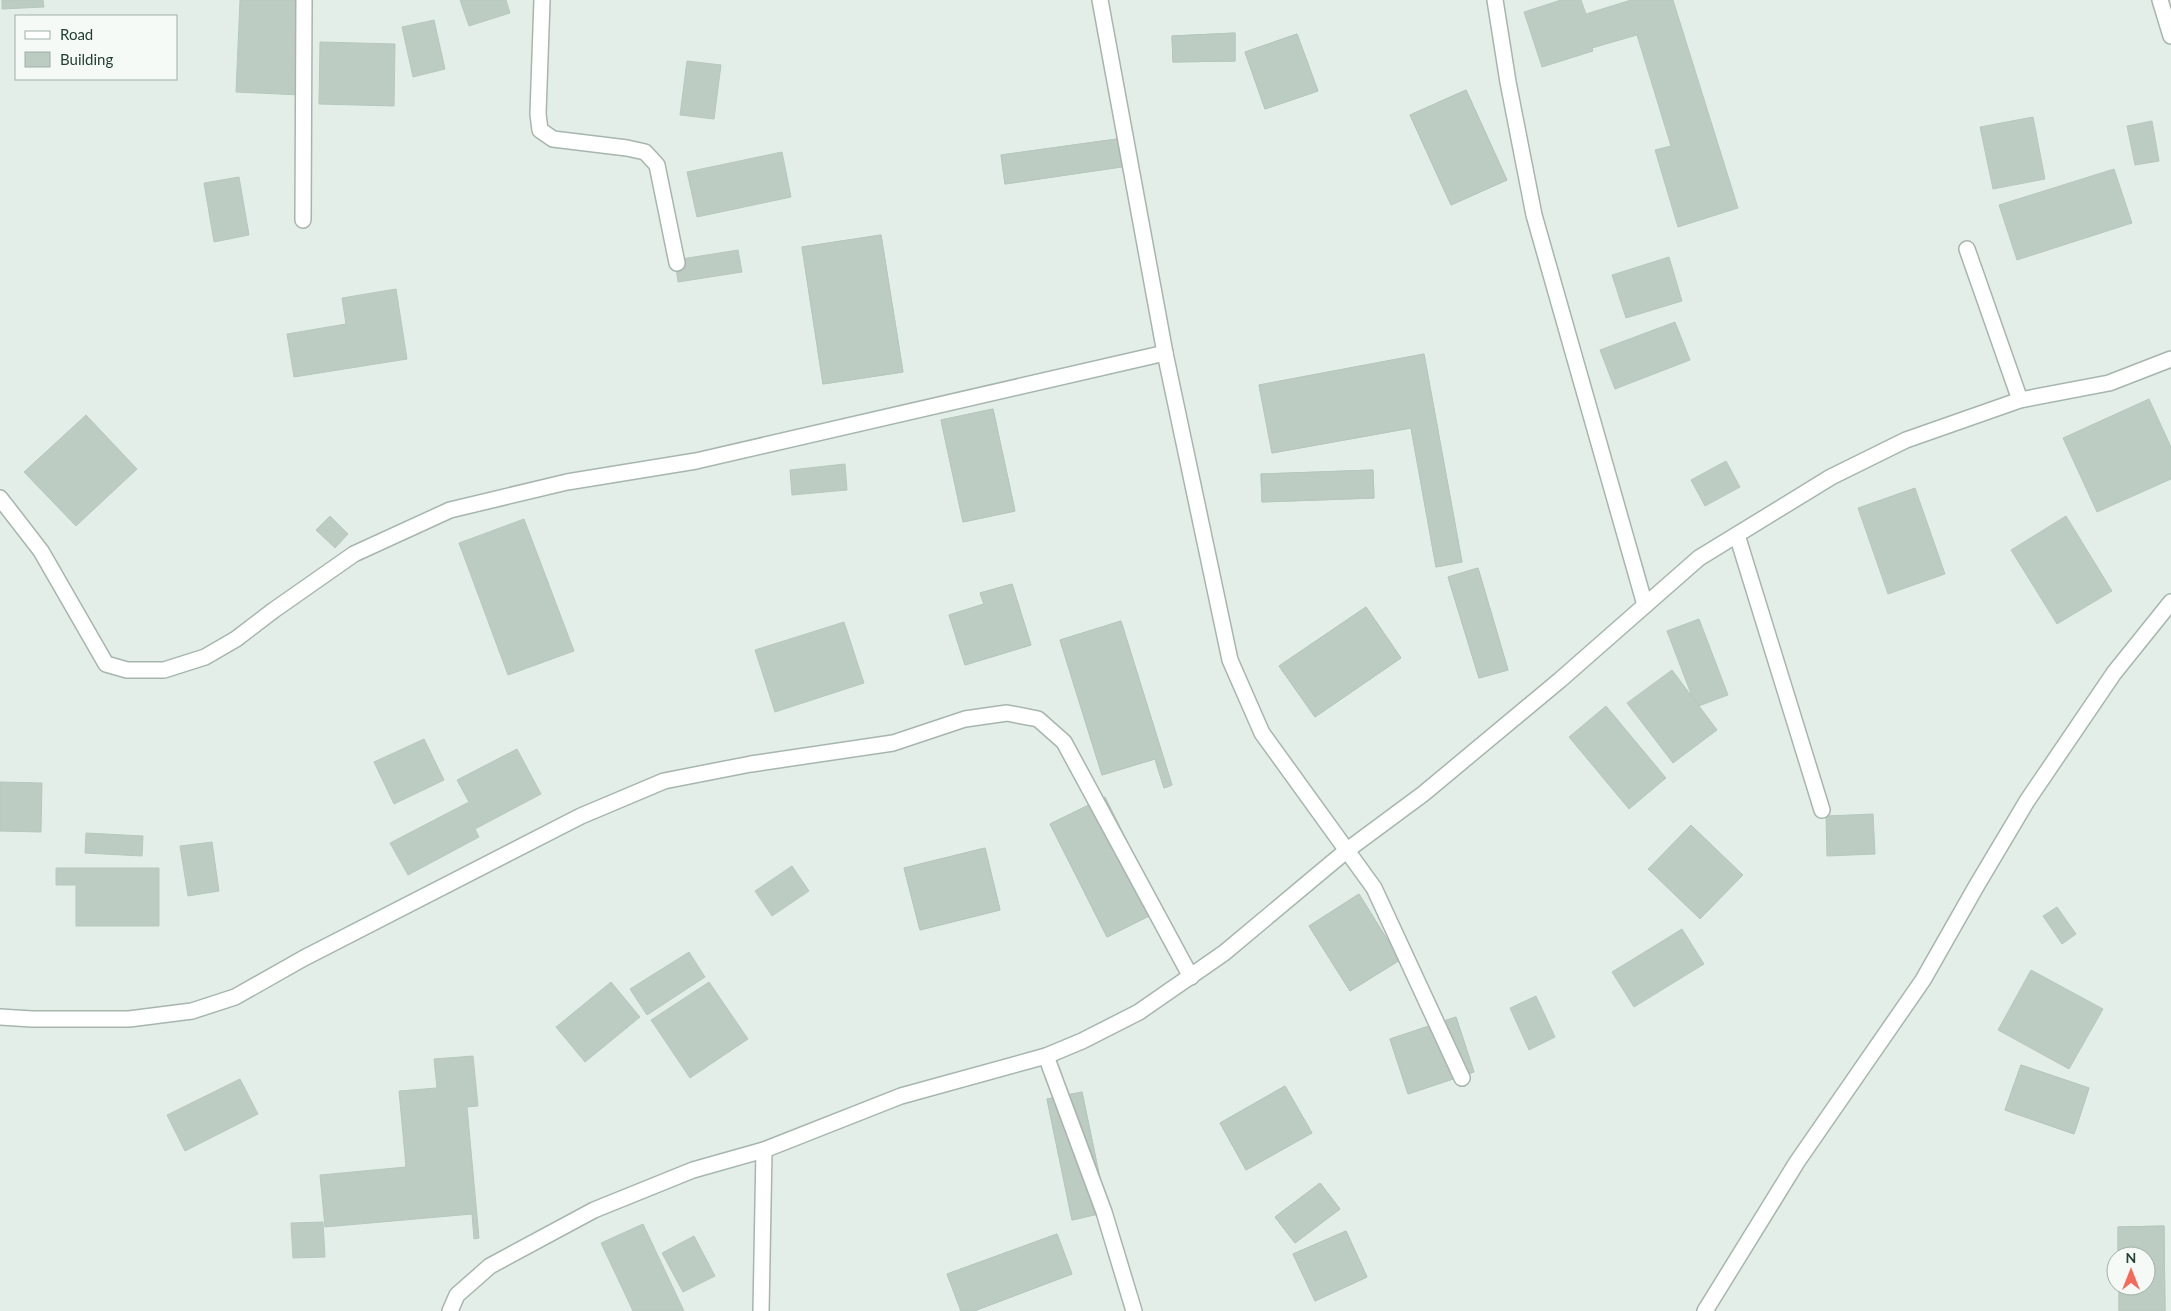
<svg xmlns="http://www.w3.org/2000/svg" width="2171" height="1311" font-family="Lato,sans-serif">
<rect width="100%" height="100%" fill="#e4eee8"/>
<!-- building -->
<g fill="#bcccc3" stroke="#b6c8be">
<path d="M2,0H43L44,7L2,9Z"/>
<path d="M240,0H305L300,95L236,92Z"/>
<path d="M460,0H506L510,13L469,26Z"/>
<path d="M1561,0H1581L1586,14L1631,0H1673L1738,208L1678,227L1655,150L1671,146L1637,35L1592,48L1593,51L1542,67L1524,12Z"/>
<path d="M434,20L445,69L413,77L402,27Z"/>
<path d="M1235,33V61L1173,62L1172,36Z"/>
<path d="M1235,33V61L1173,62L1172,36Z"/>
<path d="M1297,34L1318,91L1265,109L1245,52Z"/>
<path d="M1297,34L1318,91L1265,109L1245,52Z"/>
<path d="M320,42L395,44L394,106L319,104Z"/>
<path d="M687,61L721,65L714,119L680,115Z"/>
<path d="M1466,90L1507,180L1451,205L1410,115Z"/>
<path d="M1466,90L1507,180L1451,205L1410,115Z"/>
<path d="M2033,117L2045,179L1993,189L1980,127Z"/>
<path d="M2152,121L2159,161L2135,165L2127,126Z"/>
<path d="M1124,138L1128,166L1005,184L1001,155Z"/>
<path d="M1124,138L1128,166L1005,184L1001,155Z"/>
<path d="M782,152L791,197L697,217L687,172Z"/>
<path d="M2114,169L2132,223L2017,260L1999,205Z"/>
<path d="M239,177L249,235L214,242L204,183Z"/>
<path d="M881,235L903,372L823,384L802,247Z"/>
<path d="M881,235L903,372L823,384L802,247Z"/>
<path d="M738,250L742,272L678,282L675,260Z"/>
<path d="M1669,257L1682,301L1626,318L1612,275Z"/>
<path d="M396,289L407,359L294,377L287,334L346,324L342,298Z"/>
<path d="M1675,322L1690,360L1615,389L1600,350Z"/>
<path d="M1424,354L1462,562L1436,567L1411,428L1272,453L1259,385Z"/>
<path d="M1424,354L1462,562L1436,567L1411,428L1272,453L1259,385Z"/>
<path d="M2149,399L2171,447V479L2097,512L2063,438Z"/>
<path d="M993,409L1015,511L963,522L941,420Z"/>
<path d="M993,409L1015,511L963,522L941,420Z"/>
<path d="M86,415L137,469L76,526L24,472Z"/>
<path d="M1726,461L1740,487L1705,506L1691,480Z"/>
<path d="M845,464L847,490L792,495L790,470Z"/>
<path d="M1373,470L1374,498L1262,502L1261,474Z"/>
<path d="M1373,470L1374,498L1262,502L1261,474Z"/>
<path d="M1915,488L1945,574L1888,594L1858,508Z"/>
<path d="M330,516L348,534L335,548L316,530Z"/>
<path d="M2066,516L2112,591L2057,624L2011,550Z"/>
<path d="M524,519L574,651L508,675L459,543Z"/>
<path d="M1478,568L1508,670L1479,678L1448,577Z"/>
<path d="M1478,568L1508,670L1479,678L1448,577Z"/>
<path d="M1012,584L1031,645L965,665L949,615L984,604L980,593Z"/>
<path d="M1012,584L1031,645L965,665L949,615L984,604L980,593Z"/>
<path d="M1366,607L1401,658L1315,717L1279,666Z"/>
<path d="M1366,607L1401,658L1315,717L1279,666Z"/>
<path d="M1699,619L1728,695L1696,707L1667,631Z"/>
<path d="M1121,621L1172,785L1164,788L1155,759L1102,775L1060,640Z"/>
<path d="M1121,621L1172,785L1164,788L1155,759L1102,775L1060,640Z"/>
<path d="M844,622L864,683L775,712L755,650Z"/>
<path d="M1672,670L1717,730L1673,763L1627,703Z"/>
<path d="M1606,706L1666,778L1629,809L1569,737Z"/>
<path d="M424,739L444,780L394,804L374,762Z"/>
<path d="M517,749L541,794L475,829L479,837L408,875L390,843L469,802L457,780Z"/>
<path d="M0,782L42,783L41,832L0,831Z"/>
<path d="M1105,797L1161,910L1107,937L1050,824Z"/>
<path d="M1105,797L1161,910L1107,937L1050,824Z"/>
<path d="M1873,814L1875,854L1827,856L1826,816Z"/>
<path d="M1691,825L1743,875L1700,919L1648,869Z"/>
<path d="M86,833L143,836L142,856L85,853Z"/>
<path d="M212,842L219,891L188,896L180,846Z"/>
<path d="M985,848L1000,910L920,930L904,868Z"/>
<path d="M985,848L1000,910L920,930L904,868Z"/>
<path d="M792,866L809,891L772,916L755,891Z"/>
<path d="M56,868H159V926H76V885H56Z"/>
<path d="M1359,894L1400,960L1350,991L1309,926Z"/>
<path d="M1359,894L1400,960L1350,991L1309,926Z"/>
<path d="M2057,907L2076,934L2062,944L2043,916Z"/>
<path d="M1682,929L1704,964L1634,1007L1612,972Z"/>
<path d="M689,952L705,977L647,1015L630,989Z"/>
<path d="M2031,970L2103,1009L2069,1069L1998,1030Z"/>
<path d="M611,982L640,1017L585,1062L556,1027Z"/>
<path d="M709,982L748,1039L690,1078L651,1020Z"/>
<path d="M1536,996L1555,1037L1529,1050L1510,1008Z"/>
<path d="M1456,1017L1474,1072L1408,1094L1390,1039Z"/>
<path d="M1456,1017L1474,1072L1408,1094L1390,1039Z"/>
<path d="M473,1056L478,1106L467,1107L479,1238L474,1239L472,1214L325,1227L320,1175L406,1167L399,1091L437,1088L434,1059Z"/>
<path d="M2021,1065L2089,1088L2074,1134L2005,1110Z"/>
<path d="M2021,1065L2089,1088L2074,1134L2005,1110Z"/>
<path d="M240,1079L258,1114L185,1151L167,1115Z"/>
<path d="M1285,1086L1312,1133L1246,1170L1220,1123Z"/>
<path d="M1285,1086L1312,1133L1246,1170L1220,1123Z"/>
<path d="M1082,1092L1107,1212L1072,1220L1047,1099Z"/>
<path d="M1082,1092L1107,1212L1072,1220L1047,1099Z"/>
<path d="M1320,1183L1340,1209L1295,1243L1275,1217Z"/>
<path d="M1320,1183L1340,1209L1295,1243L1275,1217Z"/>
<path d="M323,1222L325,1257L293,1258L291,1223Z"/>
<path d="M643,1224L684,1311H633L601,1243Z"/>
<path d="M2164,1226L2165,1311H2119V1286H2146V1256H2118V1227Z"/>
<path d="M2164,1226L2165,1311H2119V1286H2146V1256H2118V1227Z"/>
<path d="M1346,1231L1367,1277L1315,1301L1293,1254Z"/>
<path d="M1346,1231L1367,1277L1315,1301L1293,1254Z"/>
<path d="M1057,1234L1072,1274L974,1311H961L947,1274Z"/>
<path d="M1057,1234L1072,1274L974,1311H961L947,1274Z"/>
<path d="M694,1236L715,1276L683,1292L662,1253Z"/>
</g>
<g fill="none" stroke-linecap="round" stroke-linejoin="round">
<!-- minor casing -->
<g stroke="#a6b6ae" stroke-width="18">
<g id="minor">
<path d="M542,0L538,114L540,130L553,139L627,148L645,152L657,165L677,263"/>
<path d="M1100,0L1165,353L1230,660L1262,733L1374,888L1462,1078"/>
<path d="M1495,0L1508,82L1534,215L1645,605"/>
<path d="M2160,0L2171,36"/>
<path d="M303,220L304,0"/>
<path d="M1967,249L2020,400"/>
<path d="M0,498L41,551L106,664L127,670H164L205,657L236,639L274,610L354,554L450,510L567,482L696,461L1165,353"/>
<path d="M1737,535L1822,810"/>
<path d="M0,1017L32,1019H129L192,1011L235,997L304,958L581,816L664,781L751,764L893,743L965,719L1007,713L1038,719L1064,742L1191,977"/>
<path d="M1046,1056L1104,1212L1134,1311"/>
<path d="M450,1311L457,1295L490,1266L594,1210L693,1170L764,1150L901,1096L1046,1056L1082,1041L1139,1012L1224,953L1346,851L1423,794L1560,680L1699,558L1831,477L1906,440L2020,400L2109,383L2171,359"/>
<path d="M761,1311L764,1150"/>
<path d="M1705,1311L1797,1162L1923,980L1977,885L2027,801L2114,673L2171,602"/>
</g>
</g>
<!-- minor -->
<use href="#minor" stroke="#fff" stroke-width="15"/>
</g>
<!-- legend -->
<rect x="15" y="15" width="162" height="65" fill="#f5faf6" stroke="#a1b0a8"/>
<rect x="25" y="31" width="25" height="8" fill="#ffffff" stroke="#a1b0a8"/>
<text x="60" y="40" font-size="15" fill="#234034">Road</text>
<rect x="25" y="52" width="25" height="15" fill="#bcccc3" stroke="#a1b0a8"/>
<text x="60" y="65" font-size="15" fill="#234034">Building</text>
<!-- north arrow -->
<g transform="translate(2131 1271)"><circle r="24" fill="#f5faf6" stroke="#a1b0a8"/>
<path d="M0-4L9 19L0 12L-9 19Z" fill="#f46b5b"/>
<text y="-8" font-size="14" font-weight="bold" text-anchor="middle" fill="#234034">N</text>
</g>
</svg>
